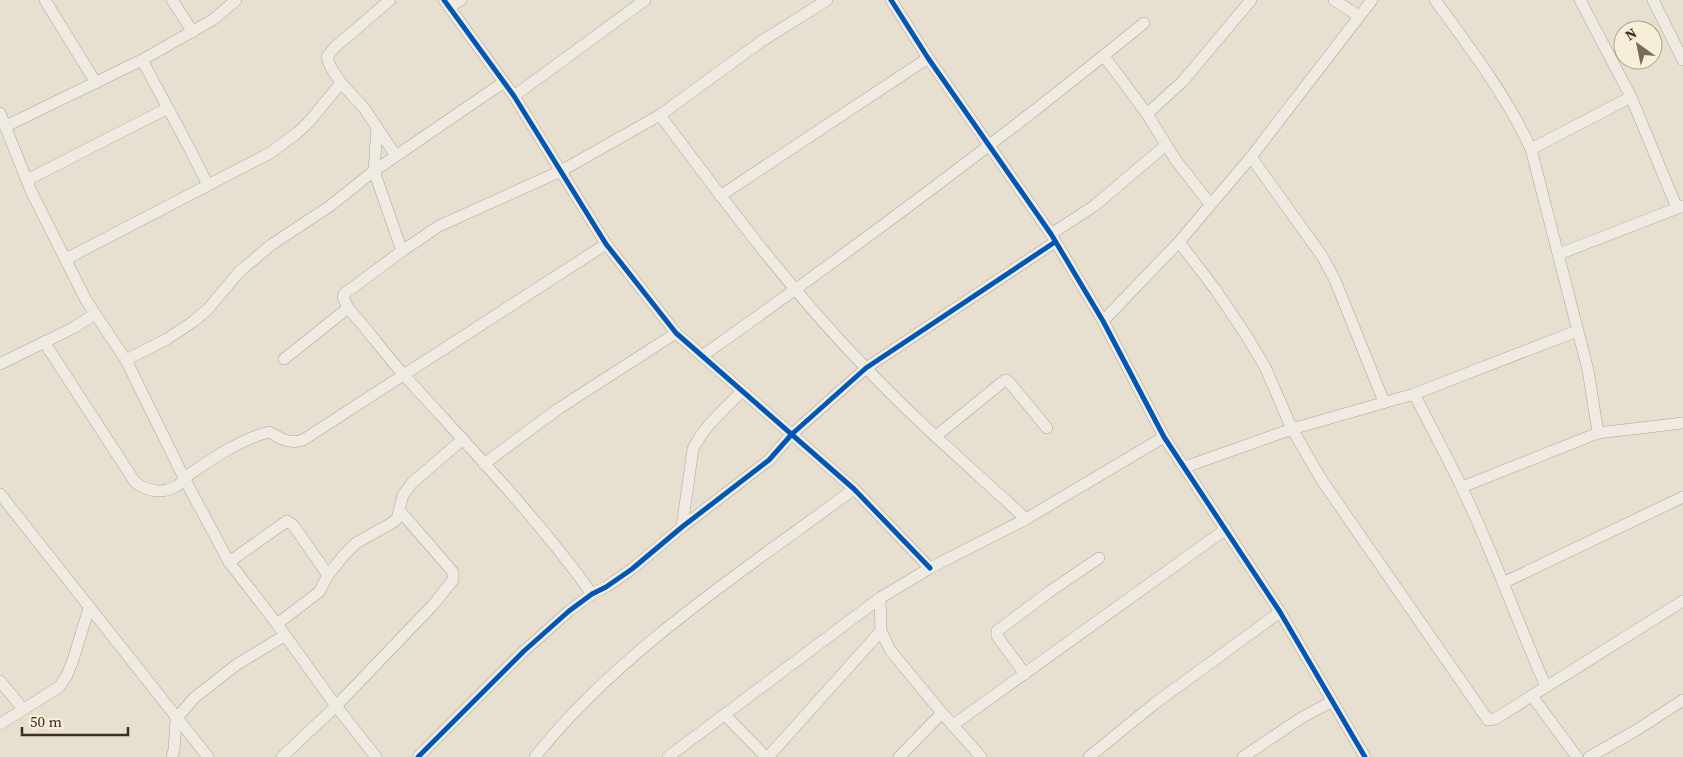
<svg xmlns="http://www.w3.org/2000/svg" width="1683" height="757" font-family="'Source Serif 4',serif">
<rect width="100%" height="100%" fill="#e7e0d1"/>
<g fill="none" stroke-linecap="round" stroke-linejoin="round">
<!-- minor casing -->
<g stroke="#ada599" stroke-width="12">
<g id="minor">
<path d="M45,0L96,83"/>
<path d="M172,0L193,32"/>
<path d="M444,0L514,96L606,244L676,333L854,489L930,568"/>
<path d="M891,0L928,58L1051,234L1103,321L1164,437L1280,612L1365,757"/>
<path d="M1334,0L1359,16"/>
<path d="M1435,0C1470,48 1506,95 1531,149L1588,370L1598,433"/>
<path d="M1580,0L1631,97L1677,208"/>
<path d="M1653,0L1683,60"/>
<path d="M449,7L461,0"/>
<path d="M1104,56L1147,114"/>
<path d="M142,60L184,138L208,185"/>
<path d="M341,83L364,108L396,156"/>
<path d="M514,96L645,0"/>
<path d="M0,113L31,191L86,300L126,360L184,478L229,562L277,624L336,706L376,757"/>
<path d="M660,115C725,202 790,290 866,368C916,421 972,469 1026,519"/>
<path d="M6,126L142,60L214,19L236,0"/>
<path d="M377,127L374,171L402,251"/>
<path d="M1531,149L1631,97"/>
<path d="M1251,157L1322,256L1335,280L1384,402"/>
<path d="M27,180L168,108"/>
<path d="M720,196L928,58"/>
<path d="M1210,204L1175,159L1147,114L1183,81L1251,0"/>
<path d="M1051,234L1094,206L1166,145"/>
<path d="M1179,242L1215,289L1246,335L1265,367L1292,429L1323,482L1488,720L1495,719L1683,601"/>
<path d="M1559,254L1683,206"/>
<path d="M66,259L270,153L297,133L308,123L341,83L330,66L327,57L335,47L390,0"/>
<path d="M348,308L343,297L344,294L402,251L439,226L561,171L660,115L759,43L827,0"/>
<path d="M1103,321L1179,242L1251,157L1372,0"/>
<path d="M44,342L135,482C147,491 161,494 175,487C181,484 185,478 190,474C213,458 241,439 269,432C281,439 289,444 303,440L606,244"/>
<path d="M702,356C852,250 1001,140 1144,23"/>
<path d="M284,359L348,308C368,330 385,354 404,375C468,446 536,516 592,594"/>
<path d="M126,360L167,339L194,321L208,309L239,272L271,245L330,206L374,171L504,82"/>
<path d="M0,364L73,328L95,314"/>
<path d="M1414,394C1430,425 1446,455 1461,486C1493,552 1517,621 1546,687"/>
<path d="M936,436L1005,380L1009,382L1047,428"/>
<path d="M484,464L558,409L676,333"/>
<path d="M1185,467L1292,429L1414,394L1577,331"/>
<path d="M1462,487L1598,433L1683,423"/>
<path d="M0,494L208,757"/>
<path d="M682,527L693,449C704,426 725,409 742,391"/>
<path d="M229,562L287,521L293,525L328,575"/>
<path d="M1503,583L1683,497"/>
<path d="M880,598L881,631L890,650L942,713L981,757"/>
<path d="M277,624L319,592L328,575L344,555L356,543L390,524L397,519L403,495L412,483L463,439"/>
<path d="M1025,674L997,636V631L1049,592L1099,558"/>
<path d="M0,681L23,709"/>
<path d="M1532,696L1577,757"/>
<path d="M725,715L766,757"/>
<path d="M0,724L59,687L67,675L73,660L89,608"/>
<path d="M953,725L1226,529"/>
<path d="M172,757L174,750L176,719L194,698L236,665L284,636"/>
<path d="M282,757L336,706L433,605L453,580V572L400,511"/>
<path d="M418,757L524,651L569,611L592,594L606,587L632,569L682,527L769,460L792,434L866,368L1055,242"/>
<path d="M535,757C619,651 746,569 854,489"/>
<path d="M668,757L880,598L930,568L1026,519L1164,437"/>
<path d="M768,757L881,631"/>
<path d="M899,757L942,713"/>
<path d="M1089,757L1154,704L1280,612"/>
<path d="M1243,757L1301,718L1331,702"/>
<path d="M1589,757L1635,731L1683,700"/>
</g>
</g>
<!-- minor -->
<use href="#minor" stroke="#efebe3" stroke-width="11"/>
<!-- cycleway casing -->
<g stroke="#f7eed8" stroke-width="8">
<g id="cycleway">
<path d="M444,0L514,96L606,244L676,333L854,489L930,568"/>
<path d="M891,0L928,58L1051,234L1103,321L1164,437L1280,612L1365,757"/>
<path d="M418,757L524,651L569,611L592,594L606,587L632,569L682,527L769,460L792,434L866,368L1055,242"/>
</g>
</g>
<!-- cycleway -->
<use href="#cycleway" stroke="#0057b8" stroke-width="5"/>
</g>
<!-- north arrow -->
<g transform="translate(1638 45) rotate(327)"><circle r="24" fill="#f7eed8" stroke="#ada18e"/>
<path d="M0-4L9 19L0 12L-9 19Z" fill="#786c5e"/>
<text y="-8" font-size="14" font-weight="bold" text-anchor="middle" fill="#3d2e20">N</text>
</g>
<!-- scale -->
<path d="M22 727v8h106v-8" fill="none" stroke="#3d2e20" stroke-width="2.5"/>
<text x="30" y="727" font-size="15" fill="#3d2e20" stroke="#f7eed8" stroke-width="4" paint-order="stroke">50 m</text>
</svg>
